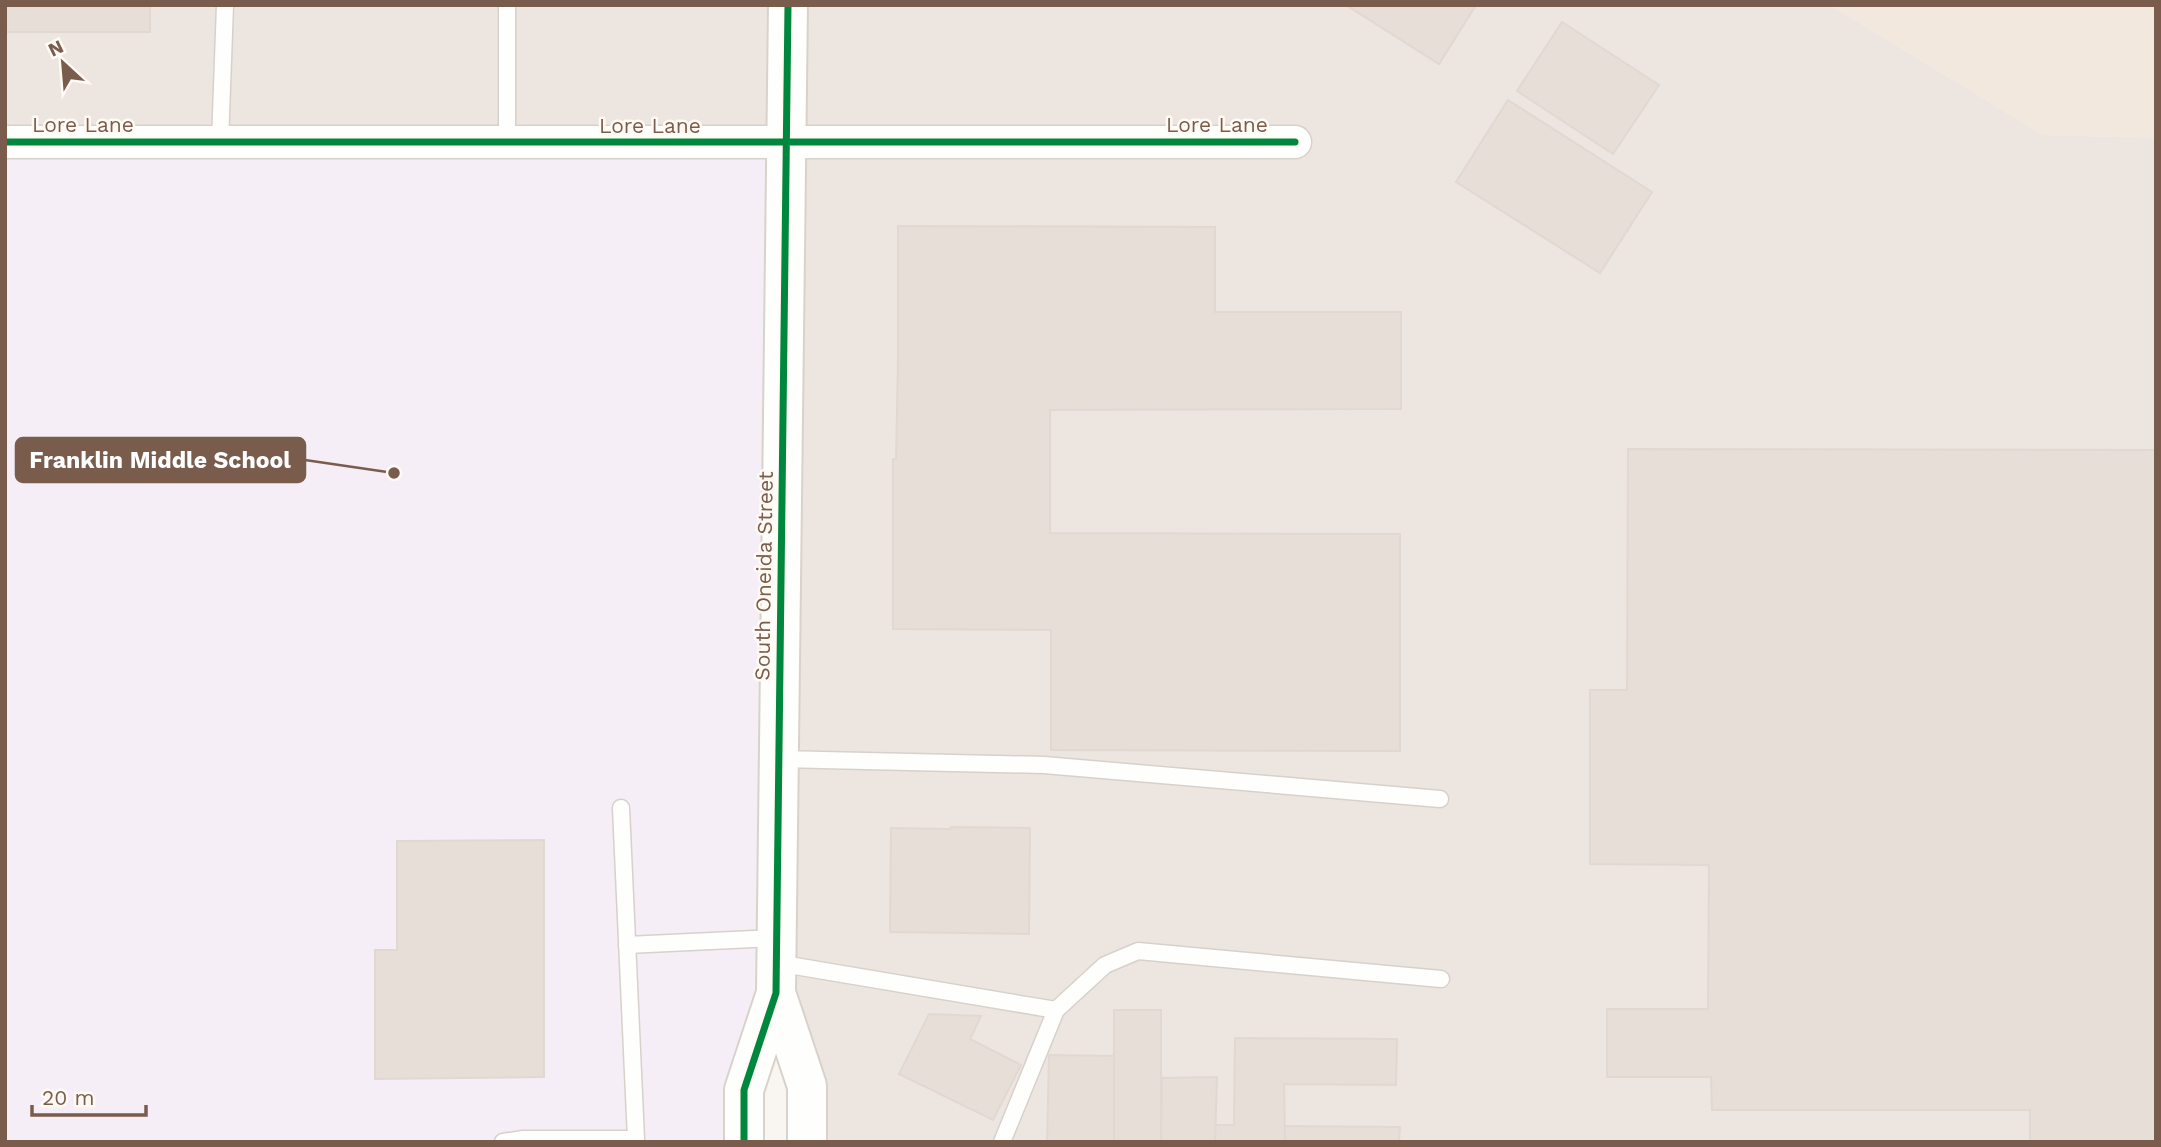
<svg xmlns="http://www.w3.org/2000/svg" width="2161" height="1147" font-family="'Work Sans',sans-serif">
<rect width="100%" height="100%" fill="#f9f5f0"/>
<!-- residential -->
<path fill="#f2e8de" d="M1830,5H2156V138L2043,135Z"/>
<!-- industrial -->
<path fill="#ede5e0" d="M5,5H1830L2043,135L2156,138V1142H815L807,1086L5,142Z"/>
<!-- education -->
<path fill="#f6eef6" d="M5,142L786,143L776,993L744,1142H5Z"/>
<!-- building -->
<g fill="#e6ded7" stroke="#e2d8d2" stroke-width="2">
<rect x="5" y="5" width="145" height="27"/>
<path d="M1346,5H1476L1439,64Z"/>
<path d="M1562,22L1659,85L1613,154L1517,91Z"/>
<path d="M1508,100L1652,192L1600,273L1456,182Z"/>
<path d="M898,226L1215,227V312H1401V409L1050,410V533L1400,534V751L1051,750V630L893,629V459H896L898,362Z"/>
<path d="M1628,449L2156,450V1142H2030V1110H1712L1711,1077H1607V1009H1708L1709,865L1590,864V690H1627Z"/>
<path d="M951,827L1030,828L1029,934L890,932L891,828L950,829Z"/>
<path d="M544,840V1077L375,1079V950H397V841Z"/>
<rect x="1114" y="1010" width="47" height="132"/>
<path d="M929,1014L981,1016L970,1039L1021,1065L993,1120L899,1074Z"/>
<path d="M1235,1038L1397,1039L1396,1085L1284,1084L1285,1142H1215V1125H1234Z"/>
<path d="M1049,1055L1114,1056V1142H1047Z"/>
<path d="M1217,1077L1215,1142H1161L1162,1078Z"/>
<path d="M1285,1126L1400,1127L1399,1142H1285Z"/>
</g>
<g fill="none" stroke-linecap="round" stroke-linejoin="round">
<!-- lane casing -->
<g stroke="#d7d1cb" stroke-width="19">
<g id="lane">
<path d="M507,5V143"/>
<path d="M220,142L225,5"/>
<path d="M779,759L1044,765L1440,799"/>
<path d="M627,945L777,938"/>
<path d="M777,963L1056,1010"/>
<path d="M503,1142L523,1139H636L621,808"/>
<path d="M1002,1142L1056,1010L1105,965L1138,951L1441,979"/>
</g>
</g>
<!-- street casing -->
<g stroke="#d7d1cb" stroke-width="35">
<path id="street" d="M5,142H1295"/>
</g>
<!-- secondary casing -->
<g stroke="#d9d2cb" stroke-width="42">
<g id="secondary">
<path d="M776,993L807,1086V1142"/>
<path d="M744,1142V1090L776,993L788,5"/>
</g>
</g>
<!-- lane -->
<use href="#lane" stroke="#fefefd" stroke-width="16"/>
<!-- street -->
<use href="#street" stroke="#fefefd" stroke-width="32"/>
<!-- secondary -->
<use href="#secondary" stroke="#fefefd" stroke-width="38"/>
<!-- cycleway casing -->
<g stroke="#fffaf3" stroke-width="11">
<g id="cycleway">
<path d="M5,142H1295"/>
<path d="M744,1142V1090L776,993L788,5"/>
</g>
</g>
<!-- cycleway -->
<use href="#cycleway" stroke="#00873e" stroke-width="7"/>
</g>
<g text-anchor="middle" stroke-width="5" stroke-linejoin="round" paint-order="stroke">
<!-- street labels -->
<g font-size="21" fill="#7a5c4d" stroke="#fffaf3">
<text x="83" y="132">Lore Lane</text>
<text x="1217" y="132">Lore Lane</text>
<text x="650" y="133">Lore Lane</text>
<text transform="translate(764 576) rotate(-89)" y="7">South Oneida Street</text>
</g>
</g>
<!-- callouts -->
<path fill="none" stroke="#7a5c4d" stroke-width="2.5" d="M394 473L305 460"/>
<circle fill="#7a5c4d" stroke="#fffaf3" stroke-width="2.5" cx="394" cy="473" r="7"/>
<rect fill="#7a5c4d" stroke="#7a5c4d" stroke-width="2.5" x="16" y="438" width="289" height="44" rx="7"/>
<g font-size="23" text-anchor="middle" font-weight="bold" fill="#fff">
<text x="160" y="468">Franklin Middle School</text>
</g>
<!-- border -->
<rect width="2161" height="1147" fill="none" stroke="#7a5c4d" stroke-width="14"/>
<!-- north arrow -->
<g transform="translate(63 63) rotate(334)" stroke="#fffaf3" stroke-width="5" paint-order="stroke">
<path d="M0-5L12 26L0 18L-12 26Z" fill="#7a5c4d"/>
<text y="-10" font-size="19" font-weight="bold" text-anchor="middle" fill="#7a5c4d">N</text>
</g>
<!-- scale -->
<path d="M32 1105v10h114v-10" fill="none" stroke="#7a5c4d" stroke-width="3.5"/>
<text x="42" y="1105" font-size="21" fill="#7a5c4d" stroke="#fffaf3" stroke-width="5" paint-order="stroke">20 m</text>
</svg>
